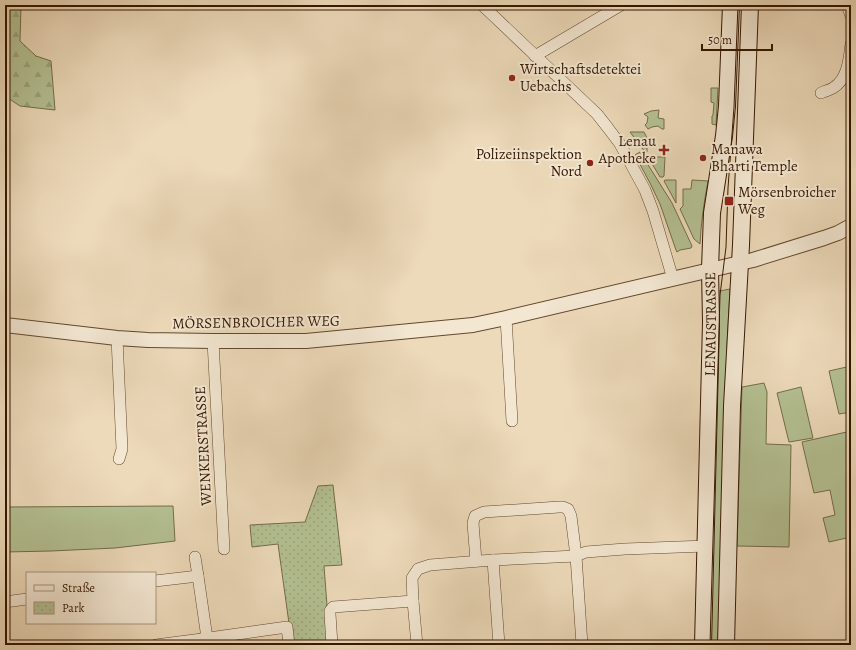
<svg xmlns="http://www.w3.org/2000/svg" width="856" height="650" font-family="Alegreya,serif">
<defs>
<pattern id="forest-firs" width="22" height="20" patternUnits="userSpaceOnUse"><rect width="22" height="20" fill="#b4c193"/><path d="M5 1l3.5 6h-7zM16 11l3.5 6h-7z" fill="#9ba57d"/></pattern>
<pattern id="park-dots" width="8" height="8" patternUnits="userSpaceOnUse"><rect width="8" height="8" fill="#b4c193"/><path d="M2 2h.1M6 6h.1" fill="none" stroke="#9ba57d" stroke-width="1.8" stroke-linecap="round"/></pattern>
</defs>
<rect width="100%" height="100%" fill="#eddaba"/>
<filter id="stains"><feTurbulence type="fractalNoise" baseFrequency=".005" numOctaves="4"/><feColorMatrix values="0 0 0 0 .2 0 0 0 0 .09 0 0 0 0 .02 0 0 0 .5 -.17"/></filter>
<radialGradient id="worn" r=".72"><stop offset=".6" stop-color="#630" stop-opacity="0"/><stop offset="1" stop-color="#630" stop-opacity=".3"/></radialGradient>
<!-- grass -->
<g fill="#b4c193" stroke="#746c4a">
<path d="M711,88H718L716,125L712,124V116L713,115L714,103L711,102Z"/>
<path d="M659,110L658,118L664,119V129H662L658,126L652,127L648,129L645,125L647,123L648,117L644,114L651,111Z"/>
<path d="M630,132H644L647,138V152H645Z"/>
<path d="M640,152L645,160L672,203L692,246L691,248L680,250L677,252L676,250L660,204L651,185L635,155Z"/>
<path d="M648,157H665L664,176L663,177H660Z"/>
<path d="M665,180H676V203L664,181Z"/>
<path d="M692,180L708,181C704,202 701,223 700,244L694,239L680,209L683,206V189H691Z"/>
<path d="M730,289L727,345L728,382L721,645H707L714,292Z"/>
<path d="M851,366V412L839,414L829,371Z"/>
<path d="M764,383L767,392L766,444L791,445L789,547L737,546L742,387Z"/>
<path d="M801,387L813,438L789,442L777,393Z"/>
<path d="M851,431V537L829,542L823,518L835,515L830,490L814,493L802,442Z"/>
<path d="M173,506L175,541L115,548L51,551L5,552V507Z"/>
</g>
<!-- forest -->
<path fill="url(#forest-firs)" stroke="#746c4a" d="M5,5H21L20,41L36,56L51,61L55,110L20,106L5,96Z"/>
<!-- park -->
<path fill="url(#park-dots)" stroke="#746c4a" d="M333,485L342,565L324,566L330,645H292L278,544L252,547L250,525L305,522L318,486Z"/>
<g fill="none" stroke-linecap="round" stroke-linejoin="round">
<!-- minor casing -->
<g stroke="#63482e" stroke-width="12">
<g id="minor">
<path d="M482,5L597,114L608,128L620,144L645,190L653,211L673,279"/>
<path d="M847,5L851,16"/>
<path d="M535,56L621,5"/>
<path d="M821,93C825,91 830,90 833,88C848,79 849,59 851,44"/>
<path d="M506,318L512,421"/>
<path d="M117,338L122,449L119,459"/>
<path d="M213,341L224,549"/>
<path d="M195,557L198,576"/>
<path d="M493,560L499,645"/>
<path d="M476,561L473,523L475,516L484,512L559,507H563L568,509L571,516L576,556L582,645"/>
<path d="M155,581L198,576L207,638"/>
<path d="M5,602L27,599"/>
<path d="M202,639L287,627L289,645"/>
<path d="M156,645L202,639L203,645"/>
<path d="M332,645L330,614V611L333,607L413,601"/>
<path d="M417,645L413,601L412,578L418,569L430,565L493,560L576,556L586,552L625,549L706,546"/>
</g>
</g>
<!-- tertiary casing -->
<g stroke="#63482e" stroke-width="16">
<path id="tertiary" d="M5,325L117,338L148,340L213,341H306L473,325L506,318L753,260L824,238L838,233L851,226"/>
</g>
<!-- secondary casing -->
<g stroke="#351700" stroke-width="18">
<g id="secondary">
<path id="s1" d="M703,645L711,322L710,269L712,213L724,136L727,106L731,5"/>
<path d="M726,645L732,406L741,245L750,5"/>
</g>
</g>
<!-- minor -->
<use href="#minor" stroke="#f3e7d2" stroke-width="11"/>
<!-- tertiary -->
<use href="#tertiary" stroke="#f3e7d2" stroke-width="14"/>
<!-- secondary -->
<use href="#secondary" stroke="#f3e7d2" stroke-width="16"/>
<!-- tram -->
<path stroke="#351700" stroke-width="1" d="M710,645L720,295L726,247L728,188L734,107L738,5"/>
</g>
<!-- markers -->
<g fill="#8f2418" stroke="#f3e7d2" stroke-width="1.5">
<circle cx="512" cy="78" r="4"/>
<path d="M662 144h4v4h4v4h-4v4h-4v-4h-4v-4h4z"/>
<circle cx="703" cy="158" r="4"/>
<circle cx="590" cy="163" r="4"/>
<rect x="724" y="196" width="10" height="10" rx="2"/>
</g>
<g text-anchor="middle" stroke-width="4" stroke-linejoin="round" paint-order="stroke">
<!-- poi labels -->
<g font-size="15" fill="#351700" stroke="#f3e7d2" text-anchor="start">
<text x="520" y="74">Wirtschaftsdetektei<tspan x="520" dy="17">Uebachs</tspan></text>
<text x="656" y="146" text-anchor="end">Lenau<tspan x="656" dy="17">Apotheke</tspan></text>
<text x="711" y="154">Manawa<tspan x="711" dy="17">Bharti Temple</tspan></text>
<text x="582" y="159" text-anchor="end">Polizeiinspektion<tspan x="582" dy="17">Nord</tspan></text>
<text x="738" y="197">Mörsenbroicher<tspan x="738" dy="17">Weg</tspan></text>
</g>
<!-- street labels -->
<g font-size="15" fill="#351700" stroke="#f3e7d2">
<text transform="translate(256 322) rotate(-1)" y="5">MÖRSENBROICHER WEG</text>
<text dy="5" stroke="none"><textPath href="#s1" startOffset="321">LENAUSTRASSE</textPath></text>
<text transform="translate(203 446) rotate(-93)" y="5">WENKERSTRASSE</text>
</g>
</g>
<!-- margin -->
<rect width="856" height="650" fill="none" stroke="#eddaba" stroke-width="20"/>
<rect x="6" y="6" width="844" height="638" fill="none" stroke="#351700" stroke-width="2"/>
<rect x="10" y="10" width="836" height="630" fill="none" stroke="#351700"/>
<!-- legend -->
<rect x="26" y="572" width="130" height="52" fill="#f3e7d2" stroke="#a7947e"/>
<rect x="34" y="585" width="20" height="6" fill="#f3e7d2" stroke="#a7947e"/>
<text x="62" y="592" font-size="12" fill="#351700">Straße</text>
<rect x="34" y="602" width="20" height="12" fill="url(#park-dots)" stroke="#a7947e"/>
<text x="62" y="612" font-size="12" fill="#351700">Park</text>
<!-- scale -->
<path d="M702 44v6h70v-6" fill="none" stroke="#351700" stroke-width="2"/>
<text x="708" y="44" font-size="12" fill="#351700" stroke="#f3e7d2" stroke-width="3" paint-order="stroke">50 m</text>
<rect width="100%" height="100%" filter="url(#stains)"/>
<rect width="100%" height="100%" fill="url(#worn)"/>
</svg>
